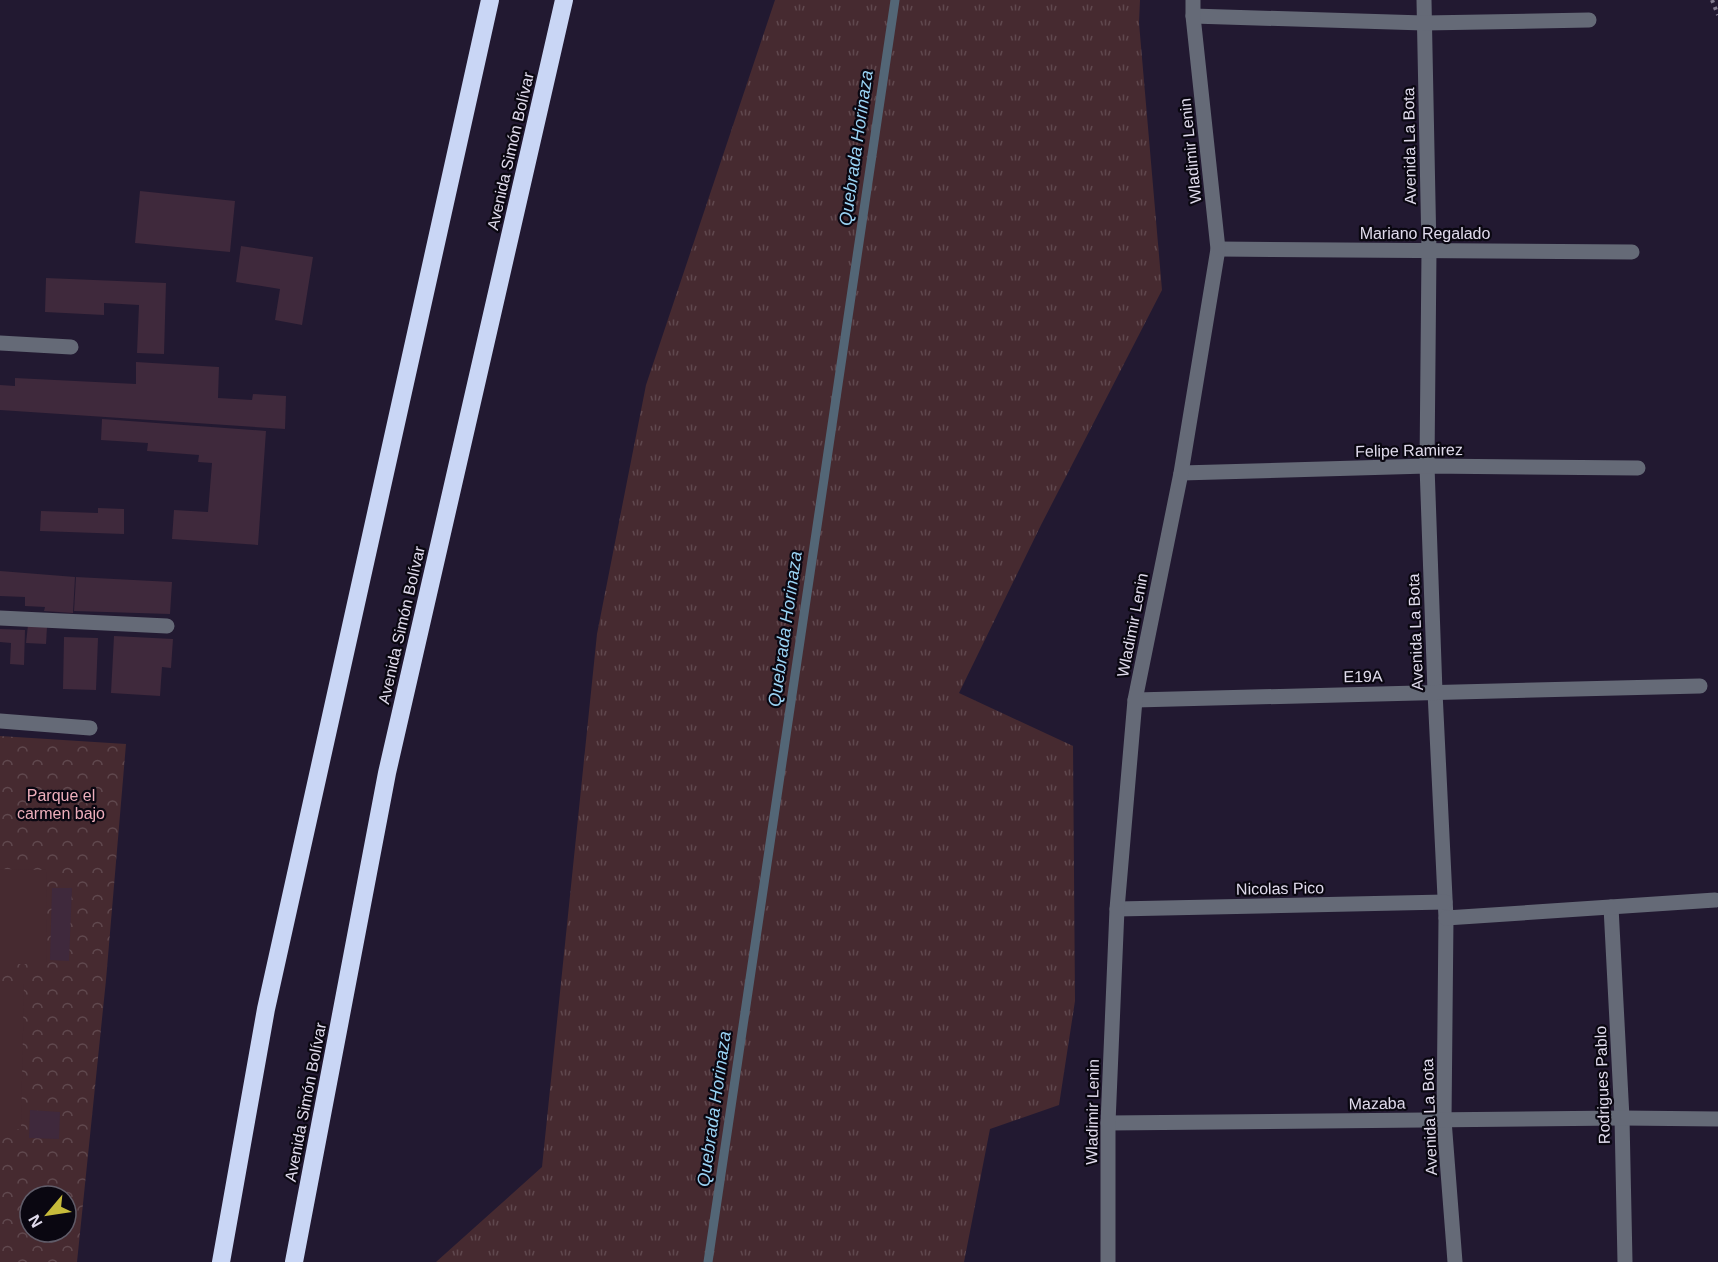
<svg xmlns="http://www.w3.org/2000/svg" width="1718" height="1262" font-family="Helvetica,sans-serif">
<defs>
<pattern id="grass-tufts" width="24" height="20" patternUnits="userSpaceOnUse" patternTransform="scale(1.5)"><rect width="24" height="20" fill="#462a30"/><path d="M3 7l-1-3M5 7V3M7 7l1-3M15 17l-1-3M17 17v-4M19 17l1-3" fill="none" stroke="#60484e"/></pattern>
<pattern id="forest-crowns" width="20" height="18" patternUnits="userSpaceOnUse" patternTransform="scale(1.5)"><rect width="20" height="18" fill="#462a30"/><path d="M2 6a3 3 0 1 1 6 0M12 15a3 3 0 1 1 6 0" fill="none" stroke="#60484e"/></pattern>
</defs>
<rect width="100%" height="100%" fill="#221931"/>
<!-- grass -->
<path fill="url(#grass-tufts)" d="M775,0H1140L1139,23L1162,290L1041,525L959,693L1073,746L1075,1001L1059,1105L990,1129L964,1262H436L542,1167L597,634L646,385Z"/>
<!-- forest -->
<path fill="url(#forest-crowns)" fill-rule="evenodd" d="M0,736L126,744L106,980L77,1262H0ZM30,1196H66V1232H30Z"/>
<!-- pitch -->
<g fill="#462a30">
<path d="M0,869L47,870L46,964H0Z"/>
<path d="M0,983H24L21,1129H0Z"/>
</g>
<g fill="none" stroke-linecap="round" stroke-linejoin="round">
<!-- stream -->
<path stroke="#536676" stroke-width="9" d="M708,1262L895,0"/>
</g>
<!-- building -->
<g fill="#3f293c">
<path d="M140,191L235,201L230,252L135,243Z"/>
<path d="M241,246L313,257L302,325L275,320L280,289L236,282Z"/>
<path d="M46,278L166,283L164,354L137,353L139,305L104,303V315L45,312Z"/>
<path d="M136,362L219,367L218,398L252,400L253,394L286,396L285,429L0,410V385L15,386V378L136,384Z"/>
<path d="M102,419L266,431L258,545L172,539L174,510L208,512L212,463L198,462L199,455L147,451L148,443L101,440Z"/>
<path d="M98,508L124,509V534L40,531L41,511L98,513Z"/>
<path d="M0,571L75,577L73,613L44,611L45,607L25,606V597L0,596Z"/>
<path d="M76,577L172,582L170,614L74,611Z"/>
<path d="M28,625L47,627L46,644L26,643Z"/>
<path d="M0,629L25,630L24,665L10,664L11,643L0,642Z"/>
<path d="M114,636L173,639L171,668L162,667L160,696L111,693Z"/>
<path d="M64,637L98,638L96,690L63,689Z"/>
<path d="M52,888H72L69,961L50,960Z"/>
<path d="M30,1110L60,1112L59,1139L29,1138Z"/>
</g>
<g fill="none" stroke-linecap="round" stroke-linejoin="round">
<!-- path -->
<path stroke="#837c90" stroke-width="4" stroke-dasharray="3 4.5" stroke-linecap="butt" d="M1712,0L1718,15"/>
<!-- minor -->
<g stroke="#656a77" stroke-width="15">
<path d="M1424,0L1429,251L1427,466L1435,692L1446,918L1444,1120L1455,1262"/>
<path d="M1193,16L1424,23L1589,20"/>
<path d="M1218,249L1632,252"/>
<path d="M0,343L71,347"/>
<path d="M1181,473L1427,466L1638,468"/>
<path d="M0,618L167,626"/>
<path d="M1135,700L1700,686"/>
<path d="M0,721L90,728"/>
<path d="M1611,907L1622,1118L1625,1262"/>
<path d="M1117,909L1445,902"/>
<path d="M1446,918L1715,900"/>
<path d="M1108,1123L1622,1118L1718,1119"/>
<path d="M1108,1262V1123L1117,909L1135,700L1181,473L1218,249L1193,16V0"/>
</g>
<!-- highway -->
<g stroke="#c9d6f5" stroke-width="18">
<path d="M221,1262L266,1009L490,0"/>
<path d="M294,1262L387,773L564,0"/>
</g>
</g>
<g text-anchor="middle" stroke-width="4.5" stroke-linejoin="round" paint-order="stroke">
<!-- street labels -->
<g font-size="16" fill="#e0dbec" stroke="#0a0711">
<text transform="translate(1409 146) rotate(-91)" y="6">Avenida La Bota</text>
<text transform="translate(510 151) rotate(-77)" y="6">Avenida Simón Bolívar</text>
<text transform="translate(1190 151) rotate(-96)" y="6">Wladimir Lenin</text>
<text x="1425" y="239">Mariano Regalado</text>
<text transform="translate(1409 450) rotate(-1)" y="6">Felipe Ramirez</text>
<text transform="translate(401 625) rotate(-77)" y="6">Avenida Simón Bolívar</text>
<text transform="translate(1132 625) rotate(-79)" y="6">Wladimir Lenin</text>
<text transform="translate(1415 632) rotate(-92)" y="6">Avenida La Bota</text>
<text transform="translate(1363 676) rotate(-1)" y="6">E19A</text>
<text transform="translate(1280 888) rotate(-1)" y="6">Nicolas Pico</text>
<text transform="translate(1602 1085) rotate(-92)" y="6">Rodrigues Pablo</text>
<text transform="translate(305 1102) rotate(-79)" y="6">Avenida Simón Bolívar</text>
<text transform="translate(1377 1103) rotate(-1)" y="6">Mazaba</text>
<text transform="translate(1092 1112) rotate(-89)" y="6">Wladimir Lenin</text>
<text transform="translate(1429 1117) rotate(-92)" y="6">Avenida La Bota</text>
</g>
<!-- park labels -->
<g font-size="16" fill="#edaebb" stroke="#0a0711">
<text x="61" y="801">Parque el<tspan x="61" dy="18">carmen bajo</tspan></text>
</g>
<!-- water labels -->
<g font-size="18" font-style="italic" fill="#99d2f3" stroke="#0a0711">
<text transform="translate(856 148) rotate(-82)" y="6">Quebrada Horinaza</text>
<text transform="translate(785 629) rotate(-82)" y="6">Quebrada Horinaza</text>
<text transform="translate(714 1109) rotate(-82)" y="6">Quebrada Horinaza</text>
</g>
</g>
<!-- north arrow -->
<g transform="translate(48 1214) rotate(241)"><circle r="28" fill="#0a0711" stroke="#605c69" stroke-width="1.5"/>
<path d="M0-4.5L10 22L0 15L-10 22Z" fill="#c7bb3b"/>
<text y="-9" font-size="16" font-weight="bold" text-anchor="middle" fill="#e0dbec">N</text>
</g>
</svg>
